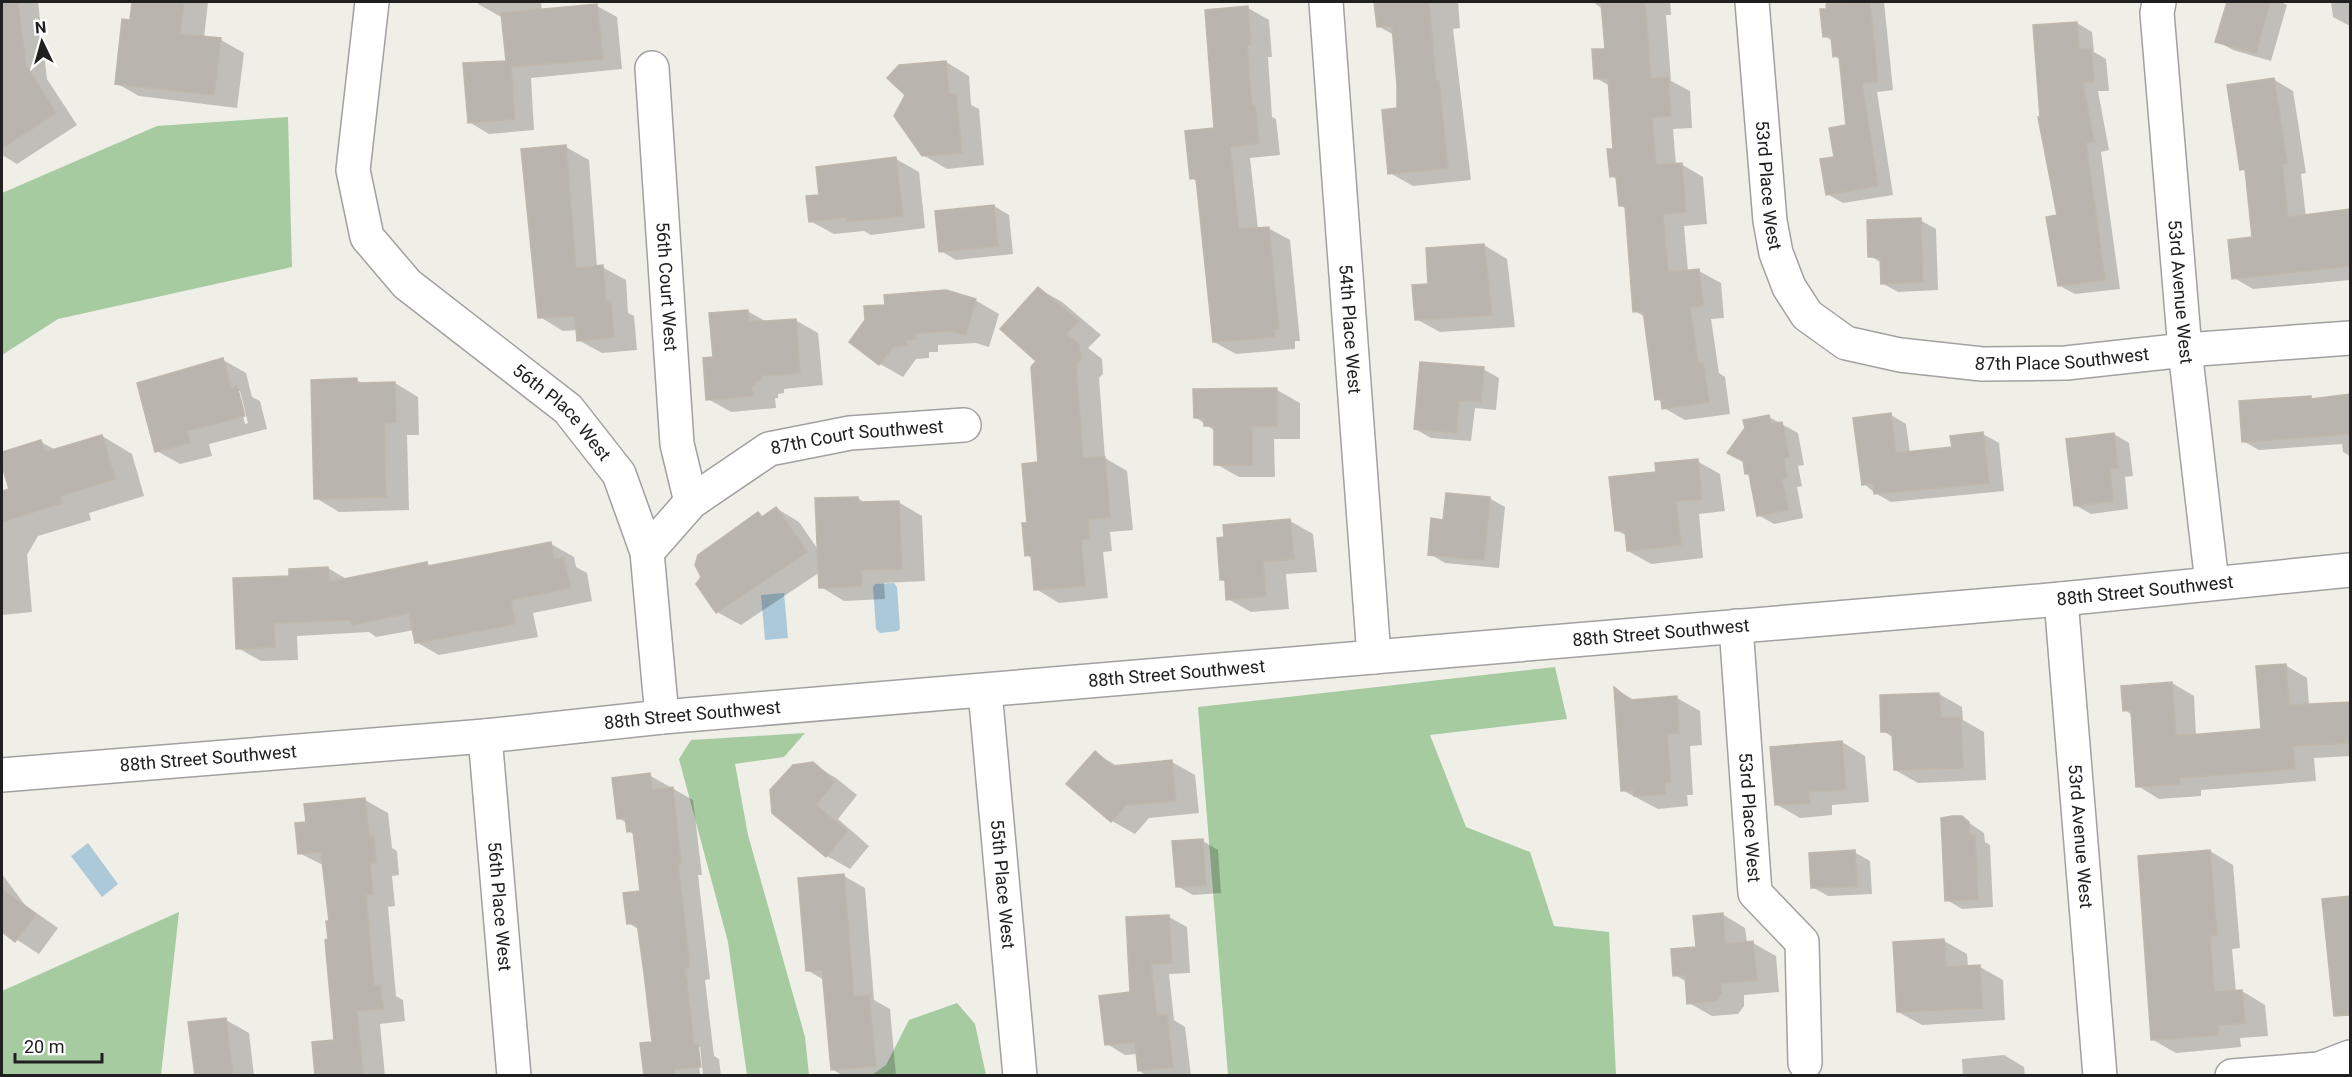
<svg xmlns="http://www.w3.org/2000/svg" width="2352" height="1077" font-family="Roboto,sans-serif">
<rect width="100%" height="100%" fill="#efeee7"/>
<!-- forest -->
<g fill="#a7cba0">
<path d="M288,117L292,267L58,319L2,355V193L157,126Z"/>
<path d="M1555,667L1567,719L1430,735L1466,827L1530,852L1554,926L1609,932L1616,1075H1228L1198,707Z"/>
<path d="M805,733L784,757L735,764L748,835L805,1037L809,1075H747L728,942L679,759L691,740Z"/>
<path d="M179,912L161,1075H2V991Z"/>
<path d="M957,1003L975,1024L986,1075H872L886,1065L909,1020Z"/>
</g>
<!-- water -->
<g fill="#acc9d9">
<path d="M894,583L897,587L900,629L898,631L880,633L876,629L873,587L875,584Z"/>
<path d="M784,593L788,638L765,640L761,595Z"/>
<path d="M88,843L118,884L102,897L71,856Z"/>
</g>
<!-- shadow -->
<g fill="#0003" fill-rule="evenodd">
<path d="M2,2H38L47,79L77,125L17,164L2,155Z"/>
<path d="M134,2H208L204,38L221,40L244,53L237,108L139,96L116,83Z"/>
<path d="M478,2H541L542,11L597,6L617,17L622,69L531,78L534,130L489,134L469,122L507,62L503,18L478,4Z"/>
<path d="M1376,2H1458L1460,28L1453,29L1471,180L1413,186L1390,173L1399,110L1394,35L1378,26Z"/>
<path d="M1593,2H1670L1671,15H1666L1671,81L1690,91L1692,128L1673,129L1676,165L1681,164L1703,177L1707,224L1684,226L1688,272L1699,271L1721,283L1724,318L1711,319L1719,373L1725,377L1730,414L1685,420L1664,408L1663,403L1657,399L1645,317L1635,311L1626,209L1620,205L1618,180L1611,176L1614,150L1610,86L1596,78L1607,50L1604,10Z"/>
<path d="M1826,2H1884L1893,90L1877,92L1893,195L1843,203L1827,194L1835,158L1848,126L1841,60L1834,56L1833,41L1824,36Z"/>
<path d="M2228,2H2281L2287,5L2271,61L2233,50L2217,41Z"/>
<path d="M2331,2H2350V26L2333,17Z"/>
<path d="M1248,8L1269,20L1272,57H1268L1272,117L1276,119L1280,155L1250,158L1258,229L1268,228L1290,240L1300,341H1295V349L1236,354L1214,342L1198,182L1191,178L1216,129Z"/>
<path d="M2077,23L2092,32L2094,52L2106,59L2109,91H2098L2109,150L2101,152L2120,289L2075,294L2060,286L2059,216Z"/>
<path d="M946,62L969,76L971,105L979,109L984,165L947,169L923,155Z"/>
<path d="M2273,79L2293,91L2306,173L2301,174L2306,217L2350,211V280L2253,289L2234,278L2254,239L2247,172L2242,169Z"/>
<path d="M566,147L589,160L597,267H602L626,280L628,313L634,316L637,350L602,353L578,340V330L563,331L540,317Z"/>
<path d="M896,159L919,172L925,228L871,235L864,231L834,234L810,221L821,196Z"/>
<path d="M994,206L1009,215L1013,254L956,260L941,251Z"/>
<path d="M1920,220L1936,229L1938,290L1898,292L1882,283V263L1870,256Z"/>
<path d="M1484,245L1507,259L1515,327L1440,332L1416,319L1430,285Z"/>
<path d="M1039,289L1062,302L1101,335L1088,348L1102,359L1103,374L1099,378L1105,458L1127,471L1133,530L1110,532L1112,551L1103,552L1108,598L1059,603L1036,589L1032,558L1026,555L1040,464Z"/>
<path d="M975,300L999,314L989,347L976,343L938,345V352H929V358L916,359L903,377L880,364L887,306Z"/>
<path d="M747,311L767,322L795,320L818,333L823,385L784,389V393L778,394V398H775L776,408L731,412L708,399L715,358Z"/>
<path d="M223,360L246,373L252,397L260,401L267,429L209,444L212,456L180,464L157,451ZM237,391H240L248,423L245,424Z"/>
<path d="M1483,369L1499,378L1496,410L1475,408L1471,441L1431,438L1415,429Z"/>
<path d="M356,380L364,384L395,383L418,397L419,435H407L409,510L339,512L316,498Z"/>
<path d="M1277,390L1300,403V439H1274L1275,477H1239L1216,464L1215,431L1195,417Z"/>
<path d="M2350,396V456L2343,452L2342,444L2259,450L2243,441L2311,398L2315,400Z"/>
<path d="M1891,415L1906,424L1910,453L1953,448L1983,434L1999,443L2004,491L1891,502L1875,493L1864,484Z"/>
<path d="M1769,417L1798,433L1804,465L1798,466L1802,486L1797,487L1803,518L1774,524L1758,515L1751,476L1747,473Z"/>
<path d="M2114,434L2129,443L2133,476L2125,477L2128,509L2091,514L2075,505Z"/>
<path d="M102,436L132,454L144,496L89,513L91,520L38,536L27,555L32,612L2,615V494L14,501L2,454L41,442L56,450Z"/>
<path d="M1697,461L1720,474L1725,511L1699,514L1703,558L1651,564L1628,551L1627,536L1616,530L1658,473Z"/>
<path d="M858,498L867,504L898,502L922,516L925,581L884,583L885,599L844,601L821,587L820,572L741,625L717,612L758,514L764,517L776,508L799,522L819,551Z"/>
<path d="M1489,498L1505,507L1499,568L1445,563L1430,554L1445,522Z"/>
<path d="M1290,521L1313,534L1317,572L1286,574L1289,609L1251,612L1228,599L1226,582L1221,579L1226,538Z"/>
<path d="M551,544L574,557L576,567L587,573L592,601L533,613L538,637L439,655L416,642L414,630L376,637L369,632L297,636L298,660L261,661L238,648L291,577L328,568L348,580L427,564L433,567Z"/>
<path d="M2285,665L2307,678L2309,705L2350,703V756L2314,758L2316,781L2201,790V796L2159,799L2138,786L2132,715L2125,710L2172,683L2194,696L2196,736L2263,730Z"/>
<path d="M1615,689L1636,701L1677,698L1700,711L1702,745L1690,746L1693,795H1687L1688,806L1658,809L1622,790Z"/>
<path d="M1939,694L1962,707L1963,720L1984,732L1986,780L1918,783L1895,770L1894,738L1883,731Z"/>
<path d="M1842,742L1865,756L1869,802L1832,805V815L1800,818L1776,804Z"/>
<path d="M1095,753L1119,767L1172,762L1195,775L1199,813L1149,818L1135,834L1112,821L1068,784Z"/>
<path d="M812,764L836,778L857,795L838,819L869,846L850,869L827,856L774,812Z"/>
<path d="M649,775L693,800L702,875H698L710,979L705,980L714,1056L719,1059L721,1076H646L653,1043L640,930L628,923L642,892L635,835L628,831L627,823L618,818ZM697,1047H700L703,1074H700Z"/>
<path d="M365,800L388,813L392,848L397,851L399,875L392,876L395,906L388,907L396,996L403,1000L405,1021L380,1024L385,1076H316L335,1041L331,922L325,866L299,853L307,824Z"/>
<path d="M1962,818L1984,833L1985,842L1990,845L1993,907L1962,909L1947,900Z"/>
<path d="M1203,841L1218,850L1221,893L1193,895L1177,886Z"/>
<path d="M2210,851L2233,865L2240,948L2232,949L2236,992L2242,991L2265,1005L2268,1036L2240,1038L2241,1047L2176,1053L2153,1040Z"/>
<path d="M1854,852L1870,861L1872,894L1828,896L1812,887Z"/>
<path d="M2,874L25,905L58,928L39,954L2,930Z"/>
<path d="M844,876L865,888L874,1000L890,1009L896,1076H843L832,1069L824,980L807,970Z"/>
<path d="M2350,898V995L2333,985L2324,901Z"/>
<path d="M1722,914L1745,928L1747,943H1753L1776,956L1779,992L1744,995V1006L1738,1014L1712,1016L1689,1003L1687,982L1675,975Z"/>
<path d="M1169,917L1187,927L1190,973L1169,974L1174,1020L1185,1027L1191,1076H1145L1140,1070L1138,1054L1125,1055L1107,1044Z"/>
<path d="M1944,941L1967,954L1968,967H1980L2003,980L2005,1020L1922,1025L1898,1012Z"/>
<path d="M226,1020L249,1033L254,1076H197Z"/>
<path d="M2004,1055L2024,1067L2025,1076H1963L1962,1059Z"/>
</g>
<!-- building -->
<g fill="#b9b4ad" stroke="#c0b7ab" stroke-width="1.5">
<path d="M2,2H18L26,65L56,113L2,148Z"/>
<path d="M132,2H184L180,34L221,38L214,95L115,84L122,19L130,20Z"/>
<path d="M1374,2H1429L1436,81H1439L1448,168L1388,174L1382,110L1397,108V85L1392,26L1377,27Z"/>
<path d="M1601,2H1645L1651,79L1668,77L1671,116L1652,117L1656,165L1682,163L1686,212L1663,214L1668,272L1699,269L1703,306L1690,307L1698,363H1703L1709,402L1662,409L1661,399L1655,400L1643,311L1633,312L1625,206H1619L1616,176L1610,177L1607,149H1613L1608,78L1594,79L1592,49H1605Z"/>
<path d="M1870,2L1878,82L1862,83L1878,186L1826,195L1820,159L1834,157L1829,128L1846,125L1839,56L1833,57L1831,36L1823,37L1820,9H1827L1826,5Z"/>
<path d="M2227,2H2270L2256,53L2215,42Z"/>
<path d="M597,4L603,59L511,67L515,119L468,123L463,63L506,61L501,13Z"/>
<path d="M1248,6L1251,45H1247L1252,106L1255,105L1259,143L1230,147L1239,229L1269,227L1279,329L1274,330V337L1213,342L1196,178L1190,179L1185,131L1214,128L1205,10Z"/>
<path d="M2077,22L2079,50L2091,49L2094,82L2083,83L2094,142L2086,143L2105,280L2058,286L2046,217L2057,215L2038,117H2040L2033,25Z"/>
<path d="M946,61L949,94H956L962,153L922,156L894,116L905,95L887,78L899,65Z"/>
<path d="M2274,78L2287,163L2282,164L2288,217L2350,209V266L2232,279L2228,240L2252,237L2245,169L2240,170L2227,85Z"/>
<path d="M566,145L576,268L603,265L606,302L611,301L614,337L577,341L575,316L538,318L521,149Z"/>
<path d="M896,157L903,216L846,222V217L809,222L806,196L819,195L816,167Z"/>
<path d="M994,205L998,246L939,252L935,211Z"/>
<path d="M1921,218L1923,282L1881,284L1880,257H1868L1867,220Z"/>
<path d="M1484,244L1492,315L1415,320L1412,285L1428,284L1426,248Z"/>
<path d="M1038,287L1079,321L1066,334L1079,344L1081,360L1076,365L1083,458L1105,457L1110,517L1088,519L1089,539H1081L1085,586L1034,590L1031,555L1025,556L1022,523H1027L1022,464L1038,462L1031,367L1036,361L1000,329Z"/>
<path d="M946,290L976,299L966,335L951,331L916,333V339L906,340L907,345L893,347L879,365L849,342L865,320L864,306L885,305L884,295Z"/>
<path d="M748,310L749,322L796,319L800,373L761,376V380L755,381V385L752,386L753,396L706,400L703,358L713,357L709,313Z"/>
<path d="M223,358L231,388L237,386L245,416L187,431L190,443L155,452L137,383Z"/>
<path d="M1420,362L1484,367L1481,402L1459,400L1456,433L1414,429Z"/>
<path d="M357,378V383L395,382L396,422L384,423L386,497L314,499L311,380Z"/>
<path d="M1277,388V426L1252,427V465H1214V426H1204V418H1194L1193,389Z"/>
<path d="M2350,394V434L2242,442L2239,401L2311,396V399Z"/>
<path d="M1891,413L1896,453L1952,447L1950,436L1983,432L1989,483L1874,494L1873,483L1862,485L1853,418Z"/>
<path d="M1769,415L1771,424L1782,422L1789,457L1784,458L1787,478L1782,479L1788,510L1757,516L1749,474H1745L1743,461L1727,453L1745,428L1743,420Z"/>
<path d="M2114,433L2118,468H2110L2113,501L2074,506L2066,439Z"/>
<path d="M102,435L115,479L60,496L62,503L2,522V491L9,489L2,466V452L41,440L45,452Z"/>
<path d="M1698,459L1702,499L1676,501L1681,545L1627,551L1625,530L1615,531L1609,477L1656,472L1655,463Z"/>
<path d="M1446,493L1490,497L1484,560L1428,555L1431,518L1443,520Z"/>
<path d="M858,497V502L899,501L902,569L861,570L862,586L819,588L815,498Z"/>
<path d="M776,507L807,552L716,613L696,584L701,577L695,565L698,555L758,512L762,517Z"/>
<path d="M1290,519L1294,559L1263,562L1266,596L1226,600L1225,580H1220L1217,538L1224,537L1223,525Z"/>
<path d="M551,542L554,560L564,558L570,588L511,600L515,624L415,643L409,613L352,625L351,620L274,623L275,647L236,649L233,578L289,576V569L328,567L329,582L427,562L428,566Z"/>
<path d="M2286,664L2289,705L2350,702V743L2293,746L2295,769L2179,778L2180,784L2136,787L2131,710L2123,711L2121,686L2172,682L2176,736L2261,729L2256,666Z"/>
<path d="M1614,687L1630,700L1677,696L1679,733L1667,734L1671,782H1665L1666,794L1634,796L1633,790L1621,791Z"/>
<path d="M1939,693L1941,718L1961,717L1963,768L1894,770L1892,732H1881L1880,695Z"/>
<path d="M1842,741L1846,789L1809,792L1810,803L1775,805L1770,747Z"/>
<path d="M1095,751L1112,766L1172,760L1176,801L1126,805L1111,822L1066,784Z"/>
<path d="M813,762L835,781L816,805L847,831L826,857L772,813L770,790L793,765Z"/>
<path d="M650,773L652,790L673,787L681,863L678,864L690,968H685L694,1045H698L701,1067L674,1069L675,1076H644L640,1043L652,1042L644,973L637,923L627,924L623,893L640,891L633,831L627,832L625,818L617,819L612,778Z"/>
<path d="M365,798L369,837L374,836L376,863H370L373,894L366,895L374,986L380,985L383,1009L357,1011L363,1076H315L312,1042L334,1040L325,940L328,939L326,921H329L321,852L298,854L295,823L306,822L304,804Z"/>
<path d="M1952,816H1962L1969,822L1970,835H1975L1978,899L1945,901L1941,818Z"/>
<path d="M1203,839L1206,885L1176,887L1172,841Z"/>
<path d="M1855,850L1857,886L1811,888L1809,853Z"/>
<path d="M2210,850L2217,935L2210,936L2214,992L2242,990L2245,1023L2218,1025V1035L2151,1040L2138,856Z"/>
<path d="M844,874L854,997L869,995L876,1066L831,1070L822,970L806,971L798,878Z"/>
<path d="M2,889L36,914L15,942L2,932Z"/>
<path d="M2350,896V1015L2334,1016L2322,899Z"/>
<path d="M1723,913L1725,944L1753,941L1757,980L1721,983L1722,992L1715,1001L1687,1004L1685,975L1673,976L1671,949L1696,947L1693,916Z"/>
<path d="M1169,915L1172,963L1151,964L1157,1016L1167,1014L1173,1067L1138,1071L1135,1042L1105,1045L1099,996L1130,992L1126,917Z"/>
<path d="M1944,939L1946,967L1980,965L1982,1008L1897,1012L1893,942Z"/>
<path d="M226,1018L233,1076H195L188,1022Z"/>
</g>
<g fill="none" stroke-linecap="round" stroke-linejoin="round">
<!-- minor casing -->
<g stroke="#a1a1a1" stroke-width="36">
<g id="minor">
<path id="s1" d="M372,2L353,170L367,237L407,284L568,409L619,474L647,552L662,717"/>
<path id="s2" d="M1326,2L1374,657"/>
<path id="s3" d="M1752,2L1770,221L1776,253L1789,287L1807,315L1846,343L1900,355L1982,364L2066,363L2185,350L2350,338"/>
<path id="s4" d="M2159,2L2157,13L2185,350L2212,583"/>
<path id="s5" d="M652,68L677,444L691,502"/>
<path id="s6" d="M647,552L691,502L769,449L850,433L964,425"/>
<path id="s7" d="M2061,599L2100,1076"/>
<path id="s8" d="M1736,626L1755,893L1802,942L1805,1063"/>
<path id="s9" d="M985,691L1020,1076"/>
<path id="s10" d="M485,736L514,1076"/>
<path id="s11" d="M2,775L485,736L662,717L2061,599L2350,570"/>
<path d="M2232,1076L2319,1069L2350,1057"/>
</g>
</g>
<!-- minor -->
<use href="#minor" stroke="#fff" stroke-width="33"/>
</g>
<g text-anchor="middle" stroke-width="5" stroke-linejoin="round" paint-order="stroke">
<!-- street labels -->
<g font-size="18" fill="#202020" stroke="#fff">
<text dy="6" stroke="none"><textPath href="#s3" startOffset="184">53rd Place West</textPath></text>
<text dy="6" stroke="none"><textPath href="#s5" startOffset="219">56th Court West</textPath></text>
<text dy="6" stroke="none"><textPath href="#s4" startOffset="291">53rd Avenue West</textPath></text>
<text dy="6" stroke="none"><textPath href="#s2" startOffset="328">54th Place West</textPath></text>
<text dy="6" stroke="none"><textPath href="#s3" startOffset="588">87th Place Southwest</textPath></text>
<text dy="6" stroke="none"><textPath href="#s1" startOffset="501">56th Place West</textPath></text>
<text dy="6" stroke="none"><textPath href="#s6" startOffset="250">87th Court Southwest</textPath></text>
<text dy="6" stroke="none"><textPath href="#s11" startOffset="2151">88th Street Southwest</textPath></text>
<text dy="6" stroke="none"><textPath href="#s11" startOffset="1665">88th Street Southwest</textPath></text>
<text dy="6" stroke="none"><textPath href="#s11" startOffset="1179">88th Street Southwest</textPath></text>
<text dy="6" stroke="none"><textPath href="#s11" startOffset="693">88th Street Southwest</textPath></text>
<text dy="6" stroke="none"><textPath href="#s11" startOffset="207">88th Street Southwest</textPath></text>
<text dy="6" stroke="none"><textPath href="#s8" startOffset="192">53rd Place West</textPath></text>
<text dy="6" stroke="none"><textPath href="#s7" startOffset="238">53rd Avenue West</textPath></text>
<text dy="6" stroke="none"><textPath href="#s9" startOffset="194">55th Place West</textPath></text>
<text dy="6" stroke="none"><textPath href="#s10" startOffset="171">56th Place West</textPath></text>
</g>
</g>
<!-- border -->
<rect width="2352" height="1077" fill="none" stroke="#202020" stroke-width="6"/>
<!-- north arrow -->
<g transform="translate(42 42) rotate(355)" stroke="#ffffff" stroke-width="4.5" paint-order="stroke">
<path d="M0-4.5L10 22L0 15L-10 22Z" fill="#202020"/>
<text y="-9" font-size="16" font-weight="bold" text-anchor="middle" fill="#202020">N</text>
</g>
<!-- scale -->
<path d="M15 1053v9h87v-9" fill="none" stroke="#202020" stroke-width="3"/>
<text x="24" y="1053" font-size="18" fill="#202020" stroke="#ffffff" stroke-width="4.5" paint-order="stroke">20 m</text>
</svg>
